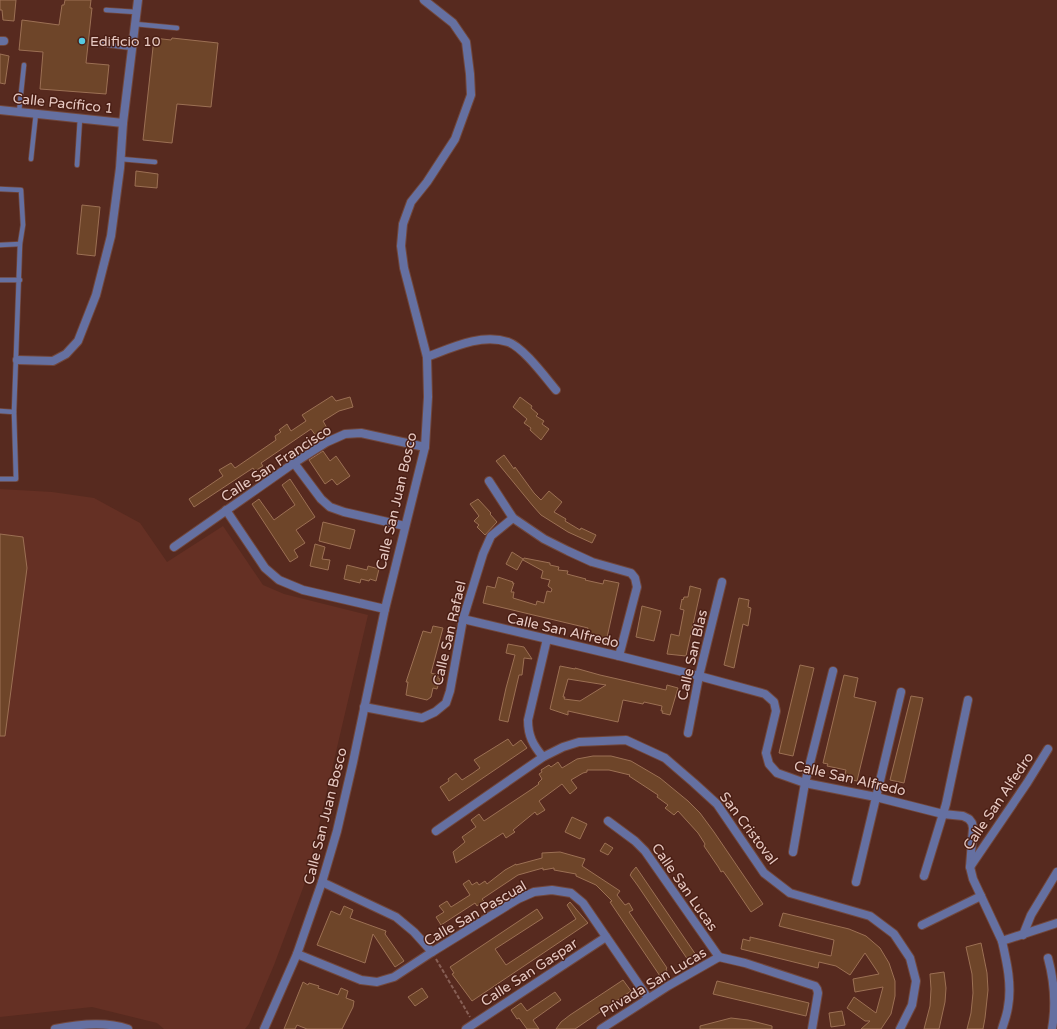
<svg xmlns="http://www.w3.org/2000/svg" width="1057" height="1029" font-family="'Varela Round',sans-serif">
<rect width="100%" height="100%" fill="#572a1f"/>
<!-- built -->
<path fill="#653024" d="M0,489L52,492L94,498L140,523L167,562L223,526L263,585L284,594L368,615L306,880L274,965L249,1024L245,1029H164L157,1023L92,1007L0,1017Z"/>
<!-- building -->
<g fill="#6e4529" stroke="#9c7054" fill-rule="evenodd">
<path d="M0,0H16L14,21L3,20L2,10H0Z"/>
<path d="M65,0H91L90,8H92L86,63L109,65L106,94L40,89L43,52L19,50L22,20L59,25L62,5H64Z"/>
<path d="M154,38L171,40L172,38L218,43L211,107L177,104L172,143L143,140Z"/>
<path d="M0,54L9,56L5,84L0,83Z"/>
<path d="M136,171L158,174L157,188L135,186Z"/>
<path d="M82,205L100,207L95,256L77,254Z"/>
<path d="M332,396L336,401L350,397L353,407L339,411L323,421L327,428L316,436L311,429L264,461L261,463L263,466L255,471L253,468L194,507L189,499L223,476L219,470L231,463L235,468L276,440L275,436L281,432L279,430L287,424L291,431L306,421L302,415Z"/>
<path d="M520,397L532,406L531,408L538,414L536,416L544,421L542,424L549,429L541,440L530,430L531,428L524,423L527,419L513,407Z"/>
<path d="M323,451L330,461L336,456L350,476L337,485L332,479L325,484L309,460Z"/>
<path d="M504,455L514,469L515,467L534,493L541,500L549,491L562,502L554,512L566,519L565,521L580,530L581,528L596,535L592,543L568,532L541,515L533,506L496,461Z"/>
<path d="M290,479L315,517L296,530L305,543L294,550L298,557L290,562L252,504L259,499L274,520L285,512L295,505L282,485Z"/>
<path d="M478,499L491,513L490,514L497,522L485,535L477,527L479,525L474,521L479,516L470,504Z"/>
<path d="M323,522L355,530L350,549L319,541Z"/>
<path d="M0,534L23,537L27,568L5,736H0Z"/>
<path d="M315,544L325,547L322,559L330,560L328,570L310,566Z"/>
<path d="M512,552L523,559L517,570L506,564Z"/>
<path d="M524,558L550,563V565L559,567L558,570L568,571L567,574L586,579L585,580L603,584L604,580L619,583L606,642L586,637L588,628L483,603L487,586L495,588L498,577L513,582L512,583H514L511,592H514L513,598L536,605L537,601L544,603L547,591L551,592L552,589L548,586L550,580L541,578L543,571L523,560Z"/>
<path d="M347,565L367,570L368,566L379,569L376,581L370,579L369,581L361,579L360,583L344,579Z"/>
<path d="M690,586L701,589L686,656L667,654L671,634L679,636L684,610L680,609L682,599L683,600L684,597H688Z"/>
<path d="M739,598L749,600L748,607L751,608L748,626L743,624L734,668L724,665Z"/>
<path d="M642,606L661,611L654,641L636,637Z"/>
<path d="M433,626L443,628L431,673L438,675V678L440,679L437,689L433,688L431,697L427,700L406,695L408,682H406L423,631L431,633Z"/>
<path d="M508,644L524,647L532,659L524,658L522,675H519L508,722L499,720L506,688L515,655L506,653Z"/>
<path d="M800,665L814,668L793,756L779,753Z"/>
<path d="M560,666L575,669V668L600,675L666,690L667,685L678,688L670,715L662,713L663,711H661L662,706L644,702L643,704L623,700L618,722L568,711V715L550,709ZM568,679L606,685L580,701L564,699L565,697H563Z"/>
<path d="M844,675L858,678L854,697L876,702L857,781L844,778L846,770L827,766L828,764L823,763Z"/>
<path d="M911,696L923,698L904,783L890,780Z"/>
<path d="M508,739L513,746L521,740L527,748L449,801L440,787L449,781L448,779L456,773L462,780L473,773L480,768L474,760Z"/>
<path d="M593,756H611L631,761L660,778L688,801L700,813L714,832L763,904L751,912L728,878L723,871L721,872L719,868L704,846L705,844L698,833L678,811L674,815L665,808L668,805L657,797L658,795L629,776L630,775L609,770H587V772L583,773L571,780L577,788L570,794L562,784L539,801L545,810L537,815L535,812L513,830L515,832L506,838L503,833L456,863L453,852L465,842L462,837L476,827L471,820L479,814L484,821L532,789L539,784L538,783L542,779L539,774L542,772L541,770L549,765L551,767L558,762L562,768L577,759Z"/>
<path d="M572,817L587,824L580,839L565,832Z"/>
<path d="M605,843L613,848L608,855L600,851Z"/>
<path d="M560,852L585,859L582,866L620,891L617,895L625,905L629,903L633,910L629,912L667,968L666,969L667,971L660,976L610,902L612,901L596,885L576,876V874L554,870V868L543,870V868L518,875L482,899L484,901L477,906L475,903L441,925L436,917L444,912L439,906L447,901L451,907L470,895L463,884L469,880L472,885L477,882L479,885L485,881L487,884L505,870L516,864V865L542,858V853Z"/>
<path d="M636,867L696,955L688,960L638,886L630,875L631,874V873Z"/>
<path d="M570,902L588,923L472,1001L452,974L454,973L450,967L537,909L543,918L495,949L506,965L576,919L567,905Z"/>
<path d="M344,906L353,910L350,918L386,931L385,934L404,961L395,967L373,934L365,963L317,945L331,911L340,915Z"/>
<path d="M783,913L849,929L866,936L880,948L889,963L895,981V996L891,1014L881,1029H861L870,1021H865L847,1008L854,997L876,1013L883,987L855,992L853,979L879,974L865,953L850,975L836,966L819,962L818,968L741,949L743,939L750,941V937L831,956L834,940L779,926Z"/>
<path d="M981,943L987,973L988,990L985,1018L983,1029H967L971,1013L973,993L972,974L966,947Z"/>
<path d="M944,972L946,988L945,1002L939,1029H924L930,1006L931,989L930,974Z"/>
<path d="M623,980L631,991L575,1029H556L561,1022L570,1015Z"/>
<path d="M717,981L809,1003L806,1016L713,994Z"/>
<path d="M303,982L308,985L309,983L319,986L318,988L338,995L341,988L348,991L346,998L354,1001L353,1007L342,1029H307L297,1025L295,1029H284Z"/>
<path d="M422,988L428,997L415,1006L408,997Z"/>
<path d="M555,992L561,1000L533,1020L539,1029H527L519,1018L517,1019L511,1010L521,1003L527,1011Z"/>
<path d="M842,1011L845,1025L831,1027L829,1013Z"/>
<path d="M731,1018L748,1020L772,1026V1029H700V1026Z"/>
</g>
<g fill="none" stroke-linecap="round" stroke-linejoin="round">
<!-- service casing -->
<g stroke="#71473c" stroke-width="6">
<g id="service">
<path d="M106,10L136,12"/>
<path d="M135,24L177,28"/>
<path d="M100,44L132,48"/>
<path d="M19,112L24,65"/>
<path d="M31,159L36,113"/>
<path d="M121,159L155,162"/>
<path d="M77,165L80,118"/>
<path d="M0,189L21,190L23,225L20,244L14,412L16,479H0"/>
<path d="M0,245L20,244"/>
<path d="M0,280H20"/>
<path d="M0,411L14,412"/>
</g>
</g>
<!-- minor casing -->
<g stroke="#71473c" stroke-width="10">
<g id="minor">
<path d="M0,41H4"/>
<path d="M0,110L123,123"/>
<path d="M427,357C451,348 481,333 508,342C523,347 545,377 556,390"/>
<path d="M17,360L53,361L66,354L78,341L96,295L111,236L120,168L123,123L138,0"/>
<path d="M294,463L321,499L330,507L344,512L405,526"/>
<path d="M489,481L513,518L544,539L568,551L592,562L631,573L635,578L637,587L619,656"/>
<path d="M226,510L265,568L279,580L303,590L385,609"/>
<path d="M174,547L294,463L327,442L345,434L361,433L425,447"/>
<path d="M463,619L619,656L699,676L765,694L774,702L776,711L766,753L769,764L777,773L805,783L876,797L943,814L963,816L969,819L972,823L973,828L970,867L973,879L1002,941"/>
<path d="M364,707L422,718L435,712L446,703L450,691L463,619L483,554L491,536L513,518"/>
<path d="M688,733L699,676L722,582"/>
<path d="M543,757C533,745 528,736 528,720L547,639"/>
<path d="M608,821L635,841L645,851L719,957"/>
<path d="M436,831L543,757L563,747L579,742L626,740L665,758L694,783L717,804L764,873L790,893L870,916L894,934L910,958L916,981L912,1005L900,1029"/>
<path d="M793,852L805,783L833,671"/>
<path d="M970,867L1027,783L1048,749"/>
<path d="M924,876L946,804L968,700"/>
<path d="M322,882L396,917L414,932L432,952"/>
<path d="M856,882L901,692"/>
<path d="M922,925L981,896"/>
<path d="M1023,935L1031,915L1057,872"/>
<path d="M297,954L361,980L377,982L394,977L432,952L518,899L534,892L552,890L571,893L583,903L648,998"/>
<path d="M719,957L745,963L815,986L817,989L818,993L812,1029"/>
<path d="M1048,958C1054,980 1056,1006 1052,1029"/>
<path d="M466,1029L606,937"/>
<path d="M601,1029L668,986L719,957"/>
</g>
</g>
<!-- tertiary casing -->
<g stroke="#71473c" stroke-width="10">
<g id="tertiary">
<path d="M55,1029C79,1024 105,1021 128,1029"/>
<path d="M264,1029L297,954L322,882L337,831L353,762L385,609L425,447L428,397L427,357L404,268L401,246L403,224L411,202L427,182L455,139L471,95L470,74L466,42L453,23L424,0"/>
<path d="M1002,1029C1004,1022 1007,1015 1008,1007C1012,985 1007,963 1002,941L1057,923"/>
</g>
</g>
<!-- path -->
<path stroke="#875f55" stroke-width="2" stroke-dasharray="4 2" stroke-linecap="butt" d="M436,959L470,1017"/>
<!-- service -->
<use href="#service" stroke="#6570a1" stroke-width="4.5"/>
<!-- minor -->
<use href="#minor" stroke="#6570a1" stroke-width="8"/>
<!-- tertiary -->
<use href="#tertiary" stroke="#6570a1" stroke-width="8"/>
</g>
<!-- markers -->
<circle fill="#56c9e1" stroke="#4b1f15" stroke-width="1.5" cx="82" cy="41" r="4"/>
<g text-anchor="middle" stroke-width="3" stroke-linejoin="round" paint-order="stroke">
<!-- poi labels -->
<g font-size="14" fill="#e7c9c2" stroke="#4b1f15" text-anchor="start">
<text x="90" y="46">Edificio 10</text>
</g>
<!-- street labels -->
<g font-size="14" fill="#e7c9c2" stroke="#4b1f15">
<text transform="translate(63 103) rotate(6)" y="5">Calle Pacífico 1</text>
<text transform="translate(276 463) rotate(-33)" y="5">Calle San Francisco</text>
<text transform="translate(396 501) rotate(-77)" y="5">Calle San Juan Bosco</text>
<text transform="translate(563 630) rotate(13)" y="5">Calle San Alfredo</text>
<text transform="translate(449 633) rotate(-77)" y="5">Calle San Rafael</text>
<text transform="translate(692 655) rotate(-77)" y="5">Calle San Blas</text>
<text transform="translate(850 778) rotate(13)" y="5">Calle San Alfredo</text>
<text transform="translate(998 801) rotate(-56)" y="5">Calle San Alfedro</text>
<text transform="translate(325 816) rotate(-76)" y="5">Calle San Juan Bosco</text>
<text transform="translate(749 828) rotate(53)" y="5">San Cristoval</text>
<text transform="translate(685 887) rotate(55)" y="5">Calle San Lucas</text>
<text transform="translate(475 913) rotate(-30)" y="5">Calle San Pascual</text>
<text transform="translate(529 972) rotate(-33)" y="5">Calle San Gaspar</text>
<text transform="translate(653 982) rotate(-31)" y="5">Privada San Lucas</text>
</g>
</g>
</svg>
